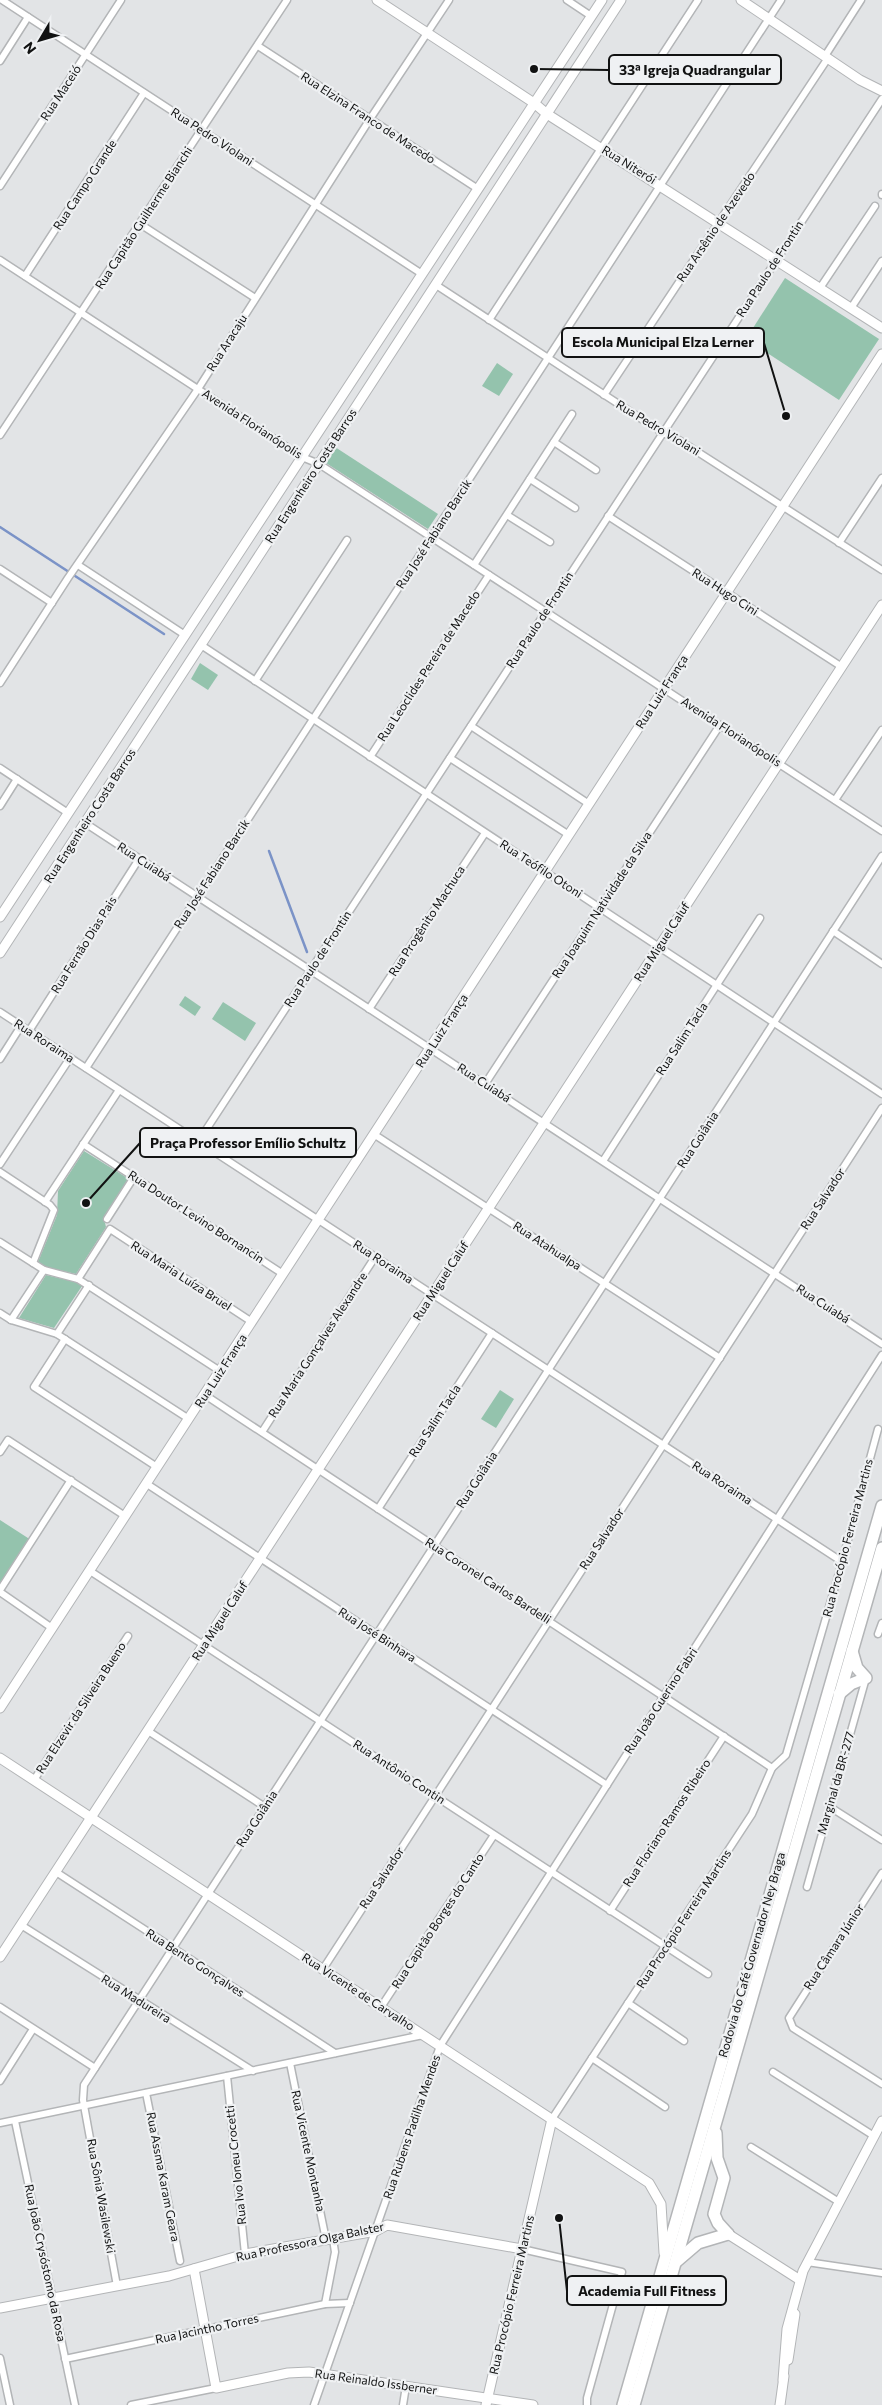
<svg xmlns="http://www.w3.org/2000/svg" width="882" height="2405" font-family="Commissioner,sans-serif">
<rect width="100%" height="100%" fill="#e2e4e6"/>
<!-- green -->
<g fill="#94c3ad">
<path d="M785,278L879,339L839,400L746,339Z"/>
<path d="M497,363L513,374L499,396L482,386Z"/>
<path d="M335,447L438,514L428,529L326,463Z"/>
<path d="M200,663L218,675L208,690L191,679Z"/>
<path d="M185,996L201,1007L195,1016L179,1005Z"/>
<path d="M223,1002L256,1023L245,1041L212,1019Z"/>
<path d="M84,1151L129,1179L104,1219L106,1227L76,1274L45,1267L38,1262L57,1215L58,1191Z"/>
<path d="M46,1275L76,1282L82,1286L54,1328L19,1318Z"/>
<path d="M500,1390L514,1399L496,1428L481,1419Z"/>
<path d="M0,1520L31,1540L0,1587Z"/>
</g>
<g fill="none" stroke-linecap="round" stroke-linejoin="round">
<!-- stream -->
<g stroke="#7b93c7" stroke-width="2.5">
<path d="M0,527L164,634"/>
<path d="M269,851L307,952"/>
</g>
<!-- street casing -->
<g stroke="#b3b5b7" stroke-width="9">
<g id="street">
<path d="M2,0L422,274"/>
<path d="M567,0L591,16"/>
<path d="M258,46L478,189"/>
<path d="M825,56L861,0"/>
<path d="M0,61L28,17"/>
<path d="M0,186L121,0"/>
<path d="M882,195V194"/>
<path d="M140,224L255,298"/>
<path d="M0,260L302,457L319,464L882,831"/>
<path d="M25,276L144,93"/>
<path d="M436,285L663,433L679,440L882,570"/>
<path d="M820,288L875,206"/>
<path d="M851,308L882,261"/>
<path d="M489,320L698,0"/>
<path d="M604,395L828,58"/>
<path d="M0,435L287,0"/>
<path d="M554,442L596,470"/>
<path d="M530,479L575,508"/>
<path d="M507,515L550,542"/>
<path d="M608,516L842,667"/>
<path d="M839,543L882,478"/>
<path d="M78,565L185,635"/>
<path d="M474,565L572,414"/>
<path d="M0,569L52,603"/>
<path d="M201,645L882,1094"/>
<path d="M255,681L347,540"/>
<path d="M0,683L68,578L198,389L370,119L449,0"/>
<path d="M471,726L589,804"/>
<path d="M370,757L489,575"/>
<path d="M450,758L569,835"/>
<path d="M0,768L68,813"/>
<path d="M835,800L882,730"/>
<path d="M0,806L17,779"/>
<path d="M85,823L882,1344"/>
<path d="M833,931L882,964"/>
<path d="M369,1009L485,833"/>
<path d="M0,1012L841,1561"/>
<path d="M29,1031L139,859"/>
<path d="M0,1059L21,1026"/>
<path d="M86,1068L781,0"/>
<path d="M485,1084L720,725"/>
<path d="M375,1135L720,1358"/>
<path d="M198,1142L882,99"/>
<path d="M83,1144L283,1274"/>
<path d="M603,1161L760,918"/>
<path d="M0,1164L70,1058"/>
<path d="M0,1172L50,1205L54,1210L33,1263"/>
<path d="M45,1202L119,1090"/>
<path d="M107,1219L134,1177"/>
<path d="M0,1242L44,1270L78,1279L220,1371"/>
<path d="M78,1279L110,1229L252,1322"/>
<path d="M0,1313L11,1320L57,1334L189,1419"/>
<path d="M11,1320L44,1270"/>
<path d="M57,1334L89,1285"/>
<path d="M65,1339L34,1387L157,1467"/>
<path d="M205,1395L772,1768"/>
<path d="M262,1432L375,1257"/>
<path d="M0,1452L8,1440L125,1516"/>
<path d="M147,1484L607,1785"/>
<path d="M378,1509L492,1333"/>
<path d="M90,1571L708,1974"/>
<path d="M0,1590L71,1480"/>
<path d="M0,1592L52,1628"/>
<path d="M878,1634L882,1623"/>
<path d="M148,1731L265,1807"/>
<path d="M34,1780L128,1636"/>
<path d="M830,1807L882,1840"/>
<path d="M56,1872L335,2053"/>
<path d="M882,1873L789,2018L793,2028L882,2084"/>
<path d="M807,1887L866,1678"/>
<path d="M610,1911L724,1736"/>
<path d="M21,1925L253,2071"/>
<path d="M323,1969L882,1108"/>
<path d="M628,2003L684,2041"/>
<path d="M0,2007L95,2068"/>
<path d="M381,2007L494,1835"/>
<path d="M592,2058L665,2107"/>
<path d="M290,2063L326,2240"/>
<path d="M773,2072L874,2136"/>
<path d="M227,2076L245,2254"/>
<path d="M0,2081L33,2029"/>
<path d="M146,2093L180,2261"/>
<path d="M552,2119L752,1814L772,1768L786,1755L839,1573L878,1429"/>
<path d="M15,2121L75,2405"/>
<path d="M0,2123L423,2035"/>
<path d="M751,2147L839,2202"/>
<path d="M522,2249L622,2272L587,2398V2405"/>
<path d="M807,2262L882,2273"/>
<path d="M117,2286L83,2100L84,2085L882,856"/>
<path d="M325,2304L335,2252L333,2239"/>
<path d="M0,2358L10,2405"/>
<path d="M65,2359L325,2304L350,2303"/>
<path d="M131,2405L216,2388"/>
<path d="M314,2405L440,2046L882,1355"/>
<path d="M403,2405L406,2386"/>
</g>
</g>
<!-- secondary casing -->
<g stroke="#b3b5b7" stroke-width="11">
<g id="secondary">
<path d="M377,0L534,103L547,114L882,328"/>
<path d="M741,0L860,80L882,91"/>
<path d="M0,917L602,0"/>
<path d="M0,953L621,0"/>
<path d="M0,1708L882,354"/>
<path d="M0,1758L649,2183L661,2204L664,2253"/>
<path d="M0,1957L882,605"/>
<path d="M728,2234L800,2280"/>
<path d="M194,2269L216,2388L288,2373L309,2372L533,2405"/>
<path d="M0,2308L169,2276L245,2254L376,2231L387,2225L522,2249"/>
<path d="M788,2360L795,2314"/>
<path d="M783,2380L787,2329L803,2271L882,2121"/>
<path d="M486,2405L552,2119"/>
<path d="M780,2405L784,2376"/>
</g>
</g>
<!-- highway casing -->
<g stroke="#b3b5b7" stroke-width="14">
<g id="highway">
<path d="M839,1694L851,1684L866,1678L857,1668L852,1651"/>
<path d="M716,2133L717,2158L724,2178L714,2214L718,2223L728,2234"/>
<path d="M677,2261L698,2243L728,2234"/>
<path d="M623,2405L882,1506"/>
<path d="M634,2405L882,1548"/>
</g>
</g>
<!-- street -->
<use href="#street" stroke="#fff" stroke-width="6"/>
<!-- secondary -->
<use href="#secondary" stroke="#fff" stroke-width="9"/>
<!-- highway -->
<use href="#highway" stroke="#fff" stroke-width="11"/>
</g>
<g text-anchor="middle" stroke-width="4.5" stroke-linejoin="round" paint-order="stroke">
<!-- street labels -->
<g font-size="12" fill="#111212" stroke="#eff1f3">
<text transform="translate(61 93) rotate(-57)" y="4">Rua Maceió</text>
<text transform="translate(368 118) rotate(33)" y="4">Rua Elzina Franco de Macedo</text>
<text transform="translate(212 137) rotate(33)" y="4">Rua Pedro Violani</text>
<text transform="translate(629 165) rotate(32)" y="4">Rua Niterói</text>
<text transform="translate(85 185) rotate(-57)" y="4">Rua Campo Grande</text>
<text transform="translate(144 218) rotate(-57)" y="4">Rua Capitão Guilherme Bianchi</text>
<text transform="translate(716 227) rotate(-56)" y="4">Rua Arsênio de Azevedo</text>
<text transform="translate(770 269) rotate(-57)" y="4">Rua Paulo de Frontin</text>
<text transform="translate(227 343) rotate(-58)" y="4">Rua Aracaju</text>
<text transform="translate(252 424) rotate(33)" y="4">Avenida Florianópolis</text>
<text transform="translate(658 428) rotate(31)" y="4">Rua Pedro Violani</text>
<text transform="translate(311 476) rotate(-57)" y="4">Rua Engenheiro Costa Barros</text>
<text transform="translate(434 534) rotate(-57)" y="4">Rua José Fabiano Barcik</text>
<text transform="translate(725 592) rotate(33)" y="4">Rua Hugo Cini</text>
<text transform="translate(540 620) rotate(-57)" y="4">Rua Paulo de Frontin</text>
<text transform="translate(429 666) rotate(-57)" y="4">Rua Leoclides Pereira de Macedo</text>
<text transform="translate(662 692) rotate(-57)" y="4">Rua Luiz França</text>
<text transform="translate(731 732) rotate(33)" y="4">Avenida Florianópolis</text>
<text transform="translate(90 816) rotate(-57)" y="4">Rua Engenheiro Costa Barros</text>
<text transform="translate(144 862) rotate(33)" y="4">Rua Cuiabá</text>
<text transform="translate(541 869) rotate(33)" y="4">Rua Teófilo Otoni</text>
<text transform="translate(212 874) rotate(-57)" y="4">Rua José Fabiano Barcik</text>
<text transform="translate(602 905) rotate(-57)" y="4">Rua Joaquim Natividade da Silva</text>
<text transform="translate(427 921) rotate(-57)" y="4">Rua Progênito Machuca</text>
<text transform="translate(662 942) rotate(-57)" y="4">Rua Miguel Caluf</text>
<text transform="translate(84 945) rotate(-58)" y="4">Rua Fernão Dias Pais</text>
<text transform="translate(318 959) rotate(-57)" y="4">Rua Paulo de Frontin</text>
<text transform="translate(442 1031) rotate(-57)" y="4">Rua Luiz França</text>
<text transform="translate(682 1039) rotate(-57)" y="4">Rua Salim Tacla</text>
<text transform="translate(44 1041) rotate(33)" y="4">Rua Roraima</text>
<text transform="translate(484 1083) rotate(33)" y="4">Rua Cuiabá</text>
<text transform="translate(698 1140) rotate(-57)" y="4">Rua Goiânia</text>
<text transform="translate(823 1199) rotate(-57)" y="4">Rua Salvador</text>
<text transform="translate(196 1217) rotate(33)" y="4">Rua Doutor Levino Bornancin</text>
<text transform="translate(547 1246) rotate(33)" y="4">Rua Atahualpa</text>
<text transform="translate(383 1262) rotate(33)" y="4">Rua Roraima</text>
<text transform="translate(181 1276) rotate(33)" y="4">Rua Maria Luíza Bruel</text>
<text transform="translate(441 1281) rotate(-57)" y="4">Rua Miguel Caluf</text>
<text transform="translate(823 1304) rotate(33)" y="4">Rua Cuiabá</text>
<text transform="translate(318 1345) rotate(-57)" y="4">Rua Maria Gonçalves Alexandre</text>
<text transform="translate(221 1371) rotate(-57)" y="4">Rua Luiz França</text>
<text transform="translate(435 1421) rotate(-57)" y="4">Rua Salim Tacla</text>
<text transform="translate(477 1480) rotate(-57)" y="4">Rua Goiânia</text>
<text transform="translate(722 1483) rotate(33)" y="4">Rua Roraima</text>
<text transform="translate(848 1538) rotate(-75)" y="4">Rua Procópio Ferreira Martins</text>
<text transform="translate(602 1539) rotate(-57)" y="4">Rua Salvador</text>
<text transform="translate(488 1581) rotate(33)" y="4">Rua Coronel Carlos Bardelli</text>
<text transform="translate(220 1621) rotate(-57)" y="4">Rua Miguel Caluf</text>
<text transform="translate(377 1635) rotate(33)" y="4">Rua José Binhara</text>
<text transform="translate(661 1701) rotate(-57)" y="4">Rua João Guerino Fabri</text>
<text transform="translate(81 1708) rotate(-57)" y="4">Rua Elzevir da Silveira Bueno</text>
<text transform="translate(399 1772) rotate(33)" y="4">Rua Antônio Contin</text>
<text transform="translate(836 1783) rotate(-74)" y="4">Marginal da BR-277</text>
<text transform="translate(257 1819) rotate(-57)" y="4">Rua Goiânia</text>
<text transform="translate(667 1823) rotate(-57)" y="4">Rua Floriano Ramos Ribeiro</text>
<text transform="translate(382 1878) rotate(-57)" y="4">Rua Salvador</text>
<text transform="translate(684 1919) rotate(-57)" y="4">Rua Procópio Ferreira Martins</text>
<text transform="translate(438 1921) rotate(-57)" y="4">Rua Capitão Borges do Canto</text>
<text transform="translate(834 1947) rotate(-57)" y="4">Rua Câmara Júnior</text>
<text transform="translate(752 1955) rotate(-74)" y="4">Rodovia do Café Governador Ney Braga</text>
<text transform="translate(195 1963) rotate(33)" y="4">Rua Bento Gonçalves</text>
<text transform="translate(358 1992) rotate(33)" y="4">Rua Vicente de Carvalho</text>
<text transform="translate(136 1999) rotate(32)" y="4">Rua Madureira</text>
<text transform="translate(412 2127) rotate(-71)" y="4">Rua Rubens Padilha Mendes</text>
<text transform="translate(308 2151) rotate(78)" y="4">Rua Vicente Montanha</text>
<text transform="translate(236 2165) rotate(-96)" y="4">Rua Ivo Ioneu Crocetti</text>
<text transform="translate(163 2177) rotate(79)" y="4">Rua Assma Karam Geara</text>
<text transform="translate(101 2196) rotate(80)" y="4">Rua Sônia Wasilewski</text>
<text transform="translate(310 2242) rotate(-12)" y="4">Rua Professora Olga Balster</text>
<text transform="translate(45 2263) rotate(78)" y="4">Rua João Crysóstomo da Rosa</text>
<text transform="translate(512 2295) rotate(-77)" y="4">Rua Procópio Ferreira Martins</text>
<text transform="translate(207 2329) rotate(-12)" y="4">Rua Jacintho Torres</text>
<text transform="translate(376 2382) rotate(8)" y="4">Rua Reinaldo Issberner</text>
</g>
</g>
<!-- callouts -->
<path fill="none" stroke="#111212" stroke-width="2" d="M534 69L609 70M786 416L764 343M86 1203L140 1143M559 2218L567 2291"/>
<g fill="#111212" stroke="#eff1f3" stroke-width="2">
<circle cx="534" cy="69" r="5"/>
<circle cx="786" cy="416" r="5"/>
<circle cx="86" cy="1203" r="5"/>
<circle cx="559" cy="2218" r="5"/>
</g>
<g fill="#eff1f3" stroke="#111212" stroke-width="2">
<rect x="609" y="55" width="172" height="29" rx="5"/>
<rect x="562" y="328" width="202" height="29" rx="5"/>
<rect x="140" y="1128" width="216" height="29" rx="5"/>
<rect x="567" y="2276" width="159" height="29" rx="5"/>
</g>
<g font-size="14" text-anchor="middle" font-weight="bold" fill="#111212">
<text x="695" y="75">33ª Igreja Quadrangular</text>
<text x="663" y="347">Escola Municipal Elza Lerner</text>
<text x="248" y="1148">Praça Professor Emílio Schultz</text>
<text x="647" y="2296">Academia Full Fitness</text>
</g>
<!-- north arrow -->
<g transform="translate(40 40) rotate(232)" stroke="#eff1f3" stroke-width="4" paint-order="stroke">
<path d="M0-4L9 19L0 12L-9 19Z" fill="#111212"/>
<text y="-8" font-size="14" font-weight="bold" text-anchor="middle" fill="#111212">N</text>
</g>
</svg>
